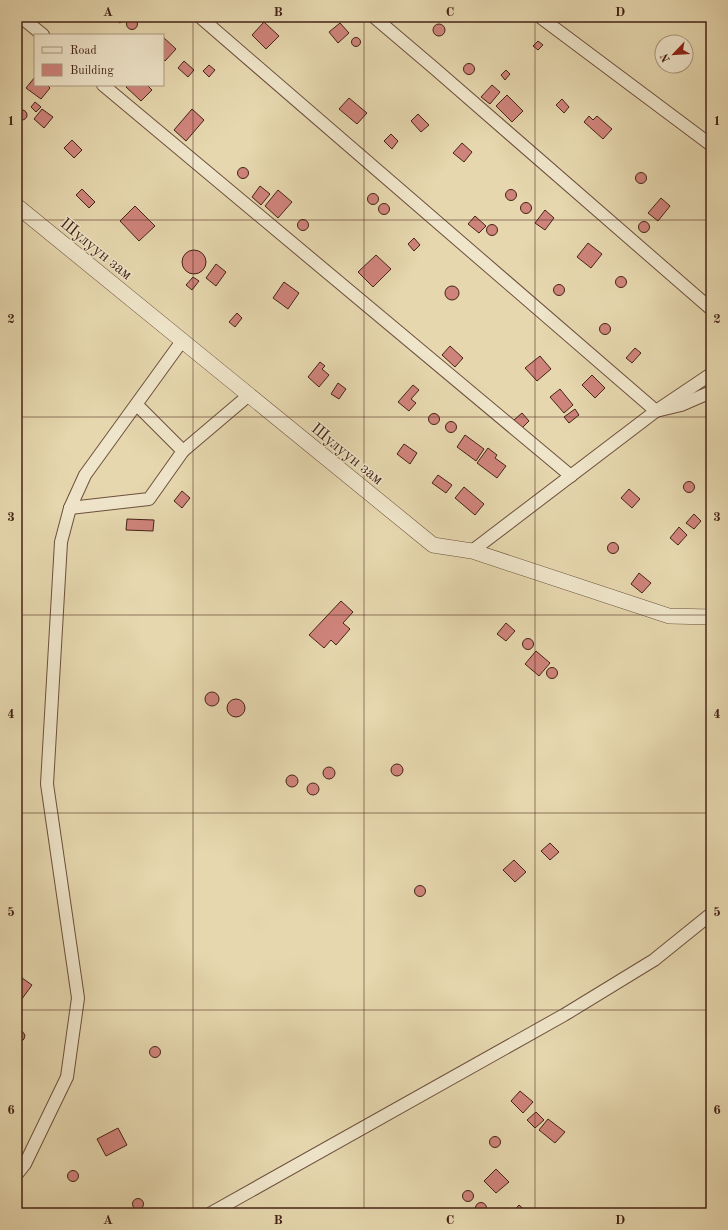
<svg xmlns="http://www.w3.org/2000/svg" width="728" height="1230" font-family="'Old Standard TT',serif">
<rect width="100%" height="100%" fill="#e6d7ae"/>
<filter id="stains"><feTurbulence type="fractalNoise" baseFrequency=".005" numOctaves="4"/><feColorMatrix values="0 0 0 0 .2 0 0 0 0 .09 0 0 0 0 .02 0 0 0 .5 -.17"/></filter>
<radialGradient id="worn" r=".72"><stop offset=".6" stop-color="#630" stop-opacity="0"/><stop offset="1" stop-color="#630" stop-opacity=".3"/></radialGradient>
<!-- building -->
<g fill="#cf847b" stroke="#452316">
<path d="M112,17H126L120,23Z"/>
<circle cx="132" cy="24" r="5.5"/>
<path d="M264,22L279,36L266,49L252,35Z"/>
<path d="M340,23L349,33L338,43L329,32Z"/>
<circle cx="439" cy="30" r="6"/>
<path d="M163,37L176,49L165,61L163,59Z"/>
<circle cx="356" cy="42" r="4.5"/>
<path d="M538,41L543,45L538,50L533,46Z"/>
<path d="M184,61L194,70L188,77L178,68Z"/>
<circle cx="469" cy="69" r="5.5"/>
<path d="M209,65L215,70L209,77L203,71Z"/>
<path d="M506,70L510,74L505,80L501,75Z"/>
<path d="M35,77V85H47L50,88L41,99L26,88Z"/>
<path d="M128,85H147L152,90L141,101L126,87Z"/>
<path d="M492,85L500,92L490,104L481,97Z"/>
<path d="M507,95L523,111L512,122L496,106Z"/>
<path d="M349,98L367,113L357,124L339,109Z"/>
<path d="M562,99L569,107L564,113L556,105Z"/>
<path d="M35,102L41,107L36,112L31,107Z"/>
<path d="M42,109L53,117L44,128L34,119Z"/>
<path d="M192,109L204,120L186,141L174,130Z"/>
<circle cx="22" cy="115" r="5"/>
<path d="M418,114L429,125L421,132L411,121Z"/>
<path d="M589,116L593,120L597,116L612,129L603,139L584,122Z"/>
<path d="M391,134L398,141L392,149L384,141Z"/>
<path d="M72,140L82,150L74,158L64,148Z"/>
<path d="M462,143L472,152L464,162L453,153Z"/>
<circle cx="243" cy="173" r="5.5"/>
<circle cx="641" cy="178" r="5.5"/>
<path d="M260,186L270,194L261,205L252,197Z"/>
<path d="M82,189L95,202L89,208L76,195Z"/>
<circle cx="511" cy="195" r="5.5"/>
<path d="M278,190L292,202L278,218L265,206Z"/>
<circle cx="373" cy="199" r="5.5"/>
<path d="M661,198L670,206L658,221L648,213Z"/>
<circle cx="526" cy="208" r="5.5"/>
<circle cx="384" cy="209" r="5.5"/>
<path d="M135,206L155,226L139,241L120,221Z"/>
<path d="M545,210L554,218L545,230L535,223Z"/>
<path d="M475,216L486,226L479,233L468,224Z"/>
<circle cx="303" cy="225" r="5.5"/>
<circle cx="644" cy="227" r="5.5"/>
<circle cx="492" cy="230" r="5.5"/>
<path d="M414,238L420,245L414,251L408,244Z"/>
<path d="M588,243L602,254L591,268L577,257Z"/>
<circle cx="194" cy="262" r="12"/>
<path d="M376,255L391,269L373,287L358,272Z"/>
<path d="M216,264L226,272L216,286L206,278Z"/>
<circle cx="621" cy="282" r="5.5"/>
<path d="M193,277L199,281L192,290L186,285Z"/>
<path d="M284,282L299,293L288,309L273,298Z"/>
<circle cx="559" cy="290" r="5.5"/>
<circle cx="452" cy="293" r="7"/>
<path d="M237,313L242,318L235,327L229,322Z"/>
<circle cx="605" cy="329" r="5.5"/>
<path d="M450,346L463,358L455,367L442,355Z"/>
<path d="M635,348L641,353L632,363L626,358Z"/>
<path d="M540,356L551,369L537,381L525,368Z"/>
<path d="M320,362L325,366L322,369L329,375L319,387L308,377Z"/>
<path d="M592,375L605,388L595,398L582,385Z"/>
<path d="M338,383L346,389L339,399L331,394Z"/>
<path d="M413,385L419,390L411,399L416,403L409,411L398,402Z"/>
<path d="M560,389L573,405L564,413L550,397Z"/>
<path d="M575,409L579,415L569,423L564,417Z"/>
<path d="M522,413L529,421L522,428L514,420Z"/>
<circle cx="434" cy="419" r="5.5"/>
<circle cx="451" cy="427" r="5.5"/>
<path d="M465,435L484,449L476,461L457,447Z"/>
<path d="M404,444L417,453L410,464L397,454Z"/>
<path d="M488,448L497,455L495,458L506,466L497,478L477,463Z"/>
<path d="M438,475L452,485L446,493L432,483Z"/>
<circle cx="689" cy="487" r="5.5"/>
<path d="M464,487L484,504L475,515L455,498Z"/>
<path d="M629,489L640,499L632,508L621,498Z"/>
<path d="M182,491L190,498L182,508L174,501Z"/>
<path d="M694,514L701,521L694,529L686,523Z"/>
<path d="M127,519L154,520L153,531L126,530Z"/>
<path d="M679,527L687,535L678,545L670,538Z"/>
<circle cx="613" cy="548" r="5.5"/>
<path d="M639,573L651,583L642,593L631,584Z"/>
<path d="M341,601L353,612L343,623L350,629L336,645L331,640L324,648L309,635Z"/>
<path d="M506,623L515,631L506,641L497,634Z"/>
<circle cx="528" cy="644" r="5.5"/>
<path d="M536,651L550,663L539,676L525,664Z"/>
<circle cx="552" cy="673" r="5.5"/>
<circle cx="212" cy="699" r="7"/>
<circle cx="236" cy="708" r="9"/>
<circle cx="397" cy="770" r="6"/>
<circle cx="329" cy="773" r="6"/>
<circle cx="292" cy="781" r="6"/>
<circle cx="313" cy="789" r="6"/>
<path d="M550,843L559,852L550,860L541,851Z"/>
<path d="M514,860L526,872L515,882L503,870Z"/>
<circle cx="420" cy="891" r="5.5"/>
<path d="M18,975L32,985L19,1003L17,1002V977Z"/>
<path d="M17,1031H22L25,1035L24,1039L21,1042L17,1041Z"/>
<circle cx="155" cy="1052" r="5.5"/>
<path d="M520,1091L533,1102L523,1113L511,1101Z"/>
<path d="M536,1112L544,1120L535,1128L527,1120Z"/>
<path d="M548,1119L565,1132L555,1143L539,1130Z"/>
<path d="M118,1128L127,1145L106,1156L97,1139Z"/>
<circle cx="495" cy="1142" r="5.5"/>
<path d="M496,1169L509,1182L496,1193L484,1181Z"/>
<circle cx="73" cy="1176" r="5.5"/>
<circle cx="468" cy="1196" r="5.5"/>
<circle cx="138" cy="1204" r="5.5"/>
<circle cx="481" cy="1208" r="5.5"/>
<path d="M519,1205L528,1213H512Z"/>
</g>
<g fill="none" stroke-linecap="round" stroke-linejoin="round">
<!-- minor casing -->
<g stroke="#6d503c" stroke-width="14">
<g id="minor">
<path d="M21,17L43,35"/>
<path d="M200,17L656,411L681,405L711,392"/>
<path d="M374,17L434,68L711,309"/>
<path d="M540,17L711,145"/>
<path d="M103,85L571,476"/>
<path d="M183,451L249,395"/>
<path d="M70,508L149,499L183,451L137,405"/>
<path d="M472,551L656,411L711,374"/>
<path d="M17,1174L25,1164L67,1077L78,998L47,784L61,542L70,508L85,475L182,341"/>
<path d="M211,1213L564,1015L654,960L711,914"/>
</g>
</g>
<!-- tertiary casing -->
<g stroke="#6d503c" stroke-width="16">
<path id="tertiary" d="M17,206L433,545L472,551L669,616L711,617"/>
</g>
<!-- minor -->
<use href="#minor" stroke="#efe5ca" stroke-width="12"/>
<!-- tertiary -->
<use href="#tertiary" stroke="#efe5ca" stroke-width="15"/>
</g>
<!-- grid -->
<path fill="none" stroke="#452316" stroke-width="1" stroke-opacity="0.55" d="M193,17V1213M364,17V1213M535,17V1213M17,220H711M17,417H711M17,615H711M17,813H711M17,1010H711"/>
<g text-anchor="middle" stroke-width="3" stroke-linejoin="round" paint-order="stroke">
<!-- street labels -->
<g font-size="16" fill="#452316" stroke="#efe5ca">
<text transform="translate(97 248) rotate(39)" y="6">Шулуун зам</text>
<text transform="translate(348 453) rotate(39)" y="6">Шулуун зам</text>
</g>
</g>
<!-- margin -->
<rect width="728" height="1230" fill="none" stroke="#e6d7ae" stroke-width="44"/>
<!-- legend -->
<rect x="34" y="34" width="130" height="52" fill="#efe5ca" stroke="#ab9782"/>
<rect x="42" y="47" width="20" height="6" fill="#efe5ca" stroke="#ab9782"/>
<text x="70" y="54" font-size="12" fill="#452316">Road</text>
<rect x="42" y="64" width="20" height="12" fill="#cf847b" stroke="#ab9782"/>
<text x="70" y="74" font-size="12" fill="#452316">Building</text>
<!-- north arrow -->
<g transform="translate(674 54) rotate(245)"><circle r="19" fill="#efe5ca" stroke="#ab9782"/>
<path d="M0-3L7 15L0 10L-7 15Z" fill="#8f2418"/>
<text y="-6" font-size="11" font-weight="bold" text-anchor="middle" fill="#452316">N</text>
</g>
<rect x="22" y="22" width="684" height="1186" fill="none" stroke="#452316" stroke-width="1.5"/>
<g font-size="13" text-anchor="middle" font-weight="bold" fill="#452316">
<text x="108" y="16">A</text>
<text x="278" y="16">B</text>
<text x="450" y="16">C</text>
<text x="620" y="16">D</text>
<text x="11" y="125">1</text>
<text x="717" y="125">1</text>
<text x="11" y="323">2</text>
<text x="717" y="323">2</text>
<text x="11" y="521">3</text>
<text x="717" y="521">3</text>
<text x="11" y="718">4</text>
<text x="717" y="718">4</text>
<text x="11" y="916">5</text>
<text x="717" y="916">5</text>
<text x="11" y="1114">6</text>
<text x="717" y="1114">6</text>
<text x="108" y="1224">A</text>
<text x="278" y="1224">B</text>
<text x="450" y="1224">C</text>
<text x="620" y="1224">D</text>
</g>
<rect width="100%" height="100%" filter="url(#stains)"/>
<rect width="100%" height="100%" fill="url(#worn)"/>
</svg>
